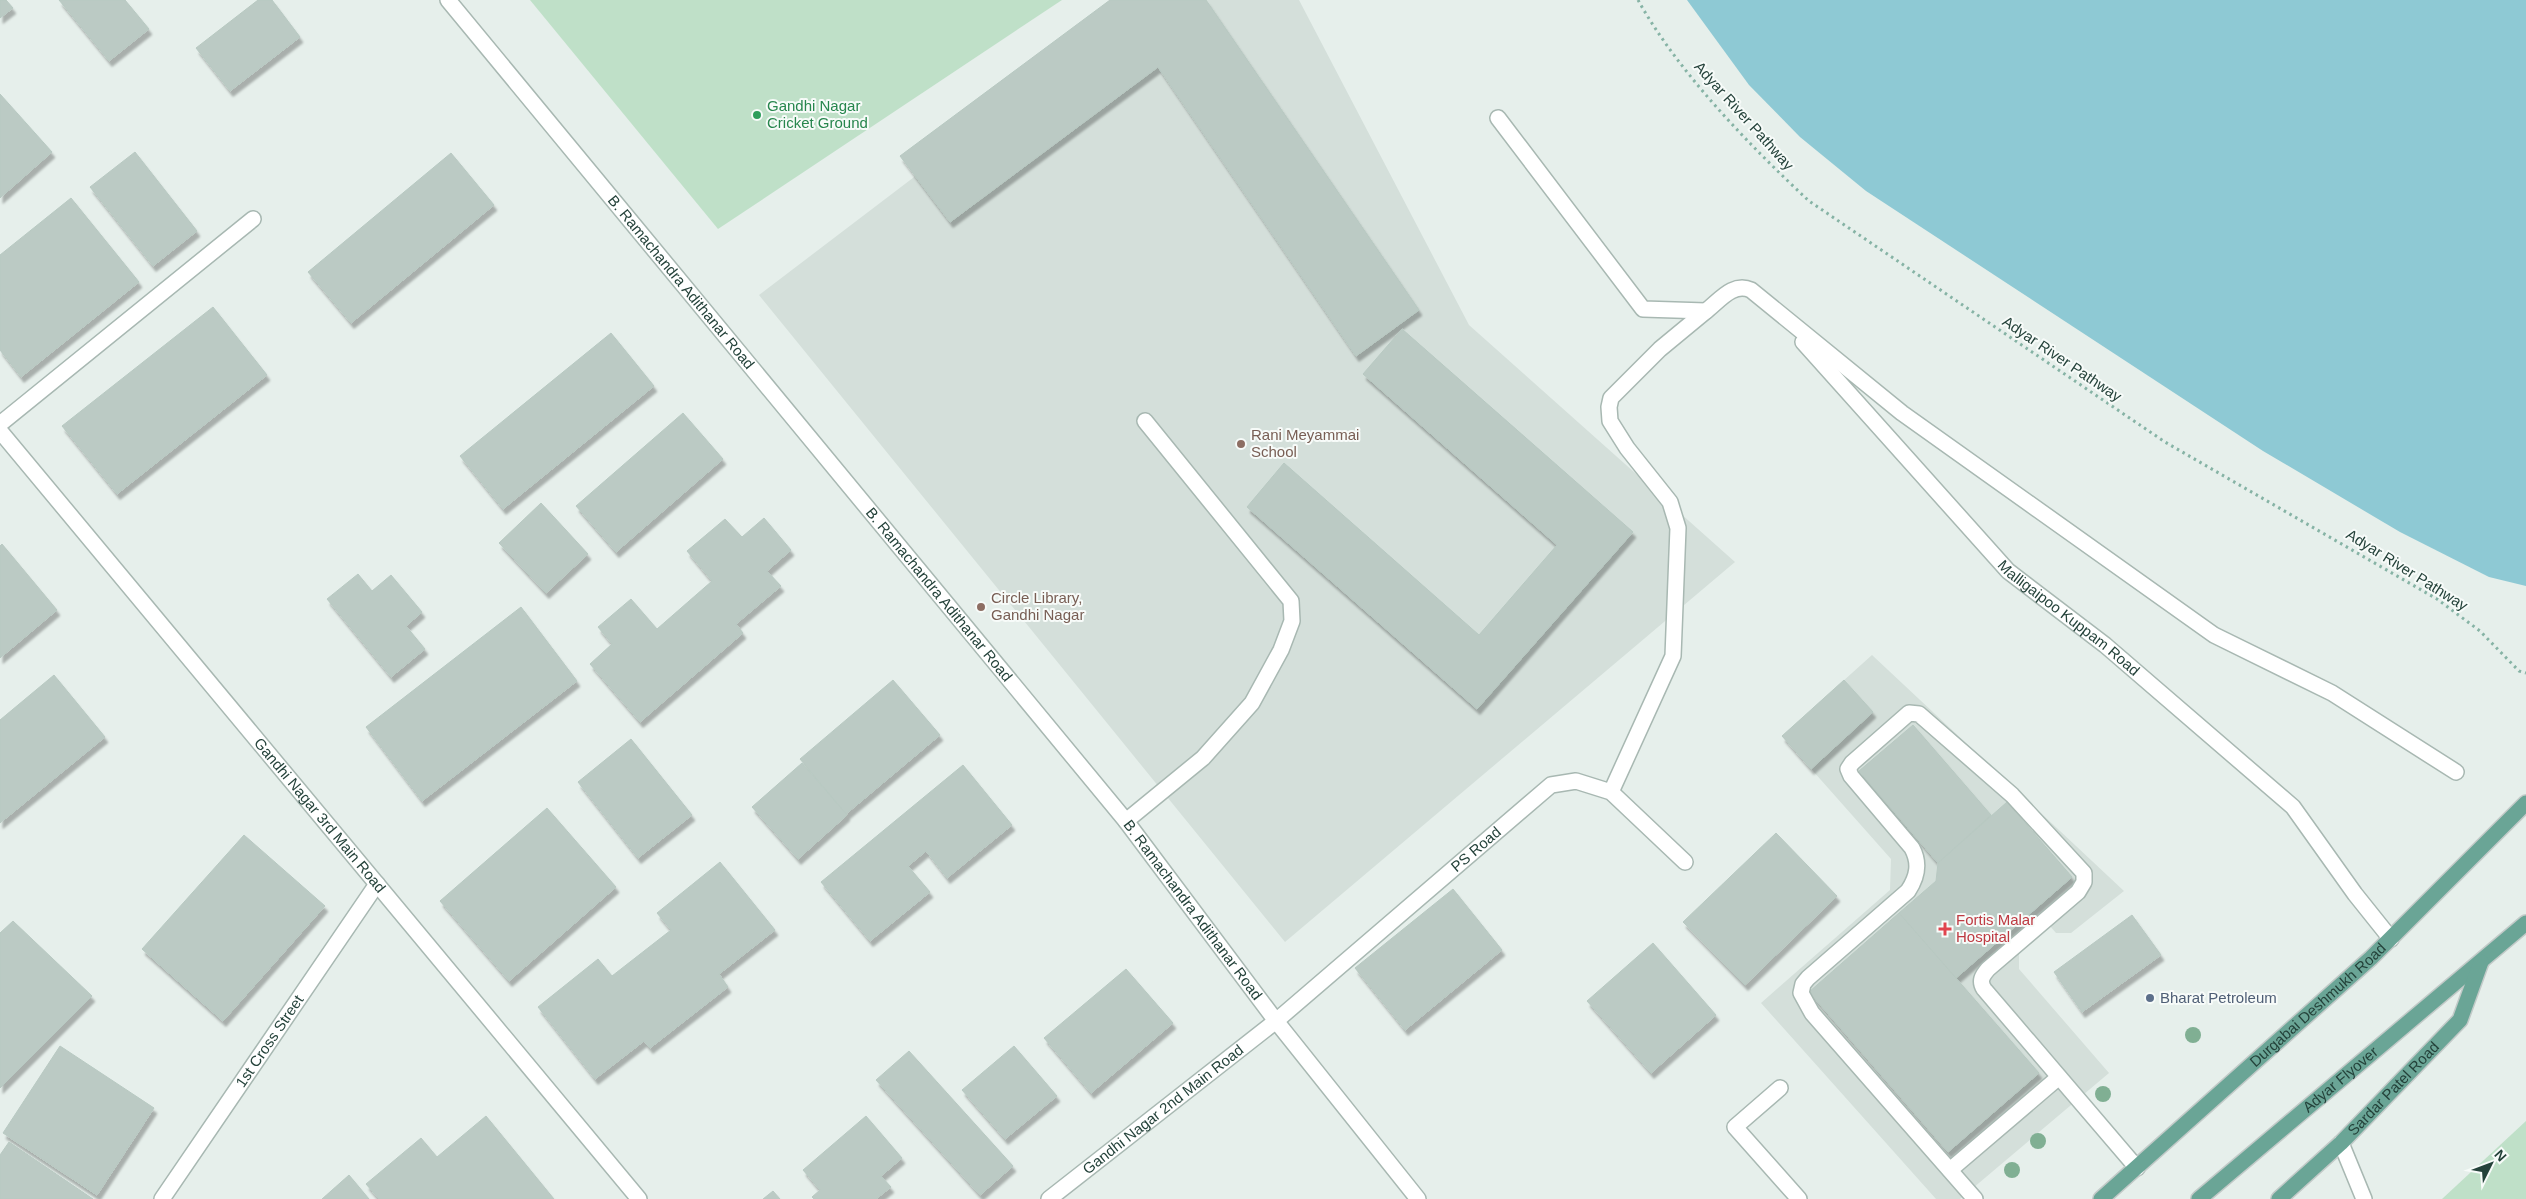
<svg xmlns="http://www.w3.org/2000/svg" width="2526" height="1199" font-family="Arial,sans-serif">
<defs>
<filter id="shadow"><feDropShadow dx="3" dy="5.5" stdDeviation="1" flood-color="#0004"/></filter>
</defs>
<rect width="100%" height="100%" fill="#e6efeb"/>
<!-- built -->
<g fill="#d4dfda">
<path d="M1147,0H1299L1469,325L1735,562L1285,942L759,295Z"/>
<path d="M1872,655L2124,891L2071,933H2056L2050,926L2019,952V969L2109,1073L1960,1199H1936L1761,1003L1890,890L1891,859L1782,736Z"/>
</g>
<!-- green -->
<g fill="#bfe0c8">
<path d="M530,0H1062L718,229Z"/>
<path d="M2526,1121V1199H2442Z"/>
</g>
<!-- water -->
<path fill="#8ec9d4" d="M1687,0H2526V586L2489,577L2400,532L2263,451L1866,191L1800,137L1749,85Z"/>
<!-- building -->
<g fill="#bbcac4" stroke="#b8c9c2" filter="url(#shadow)">
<path d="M0,0H6L13,8L0,18Z"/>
<path d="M59,0H125L149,29L109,61Z"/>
<path d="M258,0H272L300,37L230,91L196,48Z"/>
<path d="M1110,0H1206L1419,310L1356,356L1158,67L950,222L900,156Z"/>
<path d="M0,94L52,152L0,198Z"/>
<path d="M135,152L197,231L153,266L90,187Z"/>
<path d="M451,153L494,205L351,323L308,272Z"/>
<path d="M71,198L139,282L21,377L0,350V255Z"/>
<path d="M213,307L267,375L117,494L62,426Z"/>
<path d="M1402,329L1633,532L1477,709L1247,507L1284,463L1479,635L1557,545L1363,374Z"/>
<path d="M611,333L654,386L503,509L460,456Z"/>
<path d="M683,413L723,459L616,552L576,506Z"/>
<path d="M541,503L588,554L546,593L499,543Z"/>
<path d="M764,518L791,550L767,571L781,586L736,624L743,633L640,722L590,664L612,644L598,627L631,599L657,629L712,581L687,551L725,519L742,537Z"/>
<path d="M2,544L57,610L0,658V546Z"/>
<path d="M358,574L372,591L391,575L422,612L406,626L425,649L391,677L327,599Z"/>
<path d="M521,607L577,681L422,801L366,727Z"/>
<path d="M54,675L105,737L0,823V720Z"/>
<path d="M893,680L940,735L846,814L800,759Z"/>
<path d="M1844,680L1873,712L1811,769L1782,736Z"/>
<path d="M1913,725L1991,815L1938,863L1859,771Z"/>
<path d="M631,739L692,815L638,858L578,782Z"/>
<path d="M802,763L847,815L798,859L752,807Z"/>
<path d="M963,765L1012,825L947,878L926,851L908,866L930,892L870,941L821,882Z"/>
<path d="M2007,802L2072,877L1956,978L1899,913L1936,881L1938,863Z"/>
<path d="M547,808L616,887L509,981L440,901Z"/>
<path d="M1776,833L1837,896L1745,985L1683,922Z"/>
<path d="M244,835L325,906L223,1021L142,949Z"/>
<path d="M720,862L775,930L719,974L728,987L650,1048L644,1041L595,1079L538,1007L598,959L612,976L671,930L657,913Z"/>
<path d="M1453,889L1502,950L1405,1030L1355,968Z"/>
<path d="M1899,913L2039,1073L1948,1152L1809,992Z"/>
<path d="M2132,915L2161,955L2082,1012L2054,972Z"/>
<path d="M13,921L92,996L0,1088V933Z"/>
<path d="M1653,943L1716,1015L1651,1073L1587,1001Z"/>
<path d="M1126,969L1173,1023L1091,1093L1044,1038Z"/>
<path d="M60,1046L154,1108L97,1195L3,1133Z"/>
<path d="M1014,1046L1057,1096L1005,1139L962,1090Z"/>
<path d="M909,1051L1013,1166L980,1195L876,1080Z"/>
<path d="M486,1116L554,1199H379L366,1184L421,1138L437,1157Z"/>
<path d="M866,1116L902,1158L881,1176L891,1187L876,1199H814L812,1197L820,1190L803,1170Z"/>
<path d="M9,1142L93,1199H0V1155Z"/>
<path d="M349,1175L369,1199H322Z"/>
<path d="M773,1191L780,1199H763Z"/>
</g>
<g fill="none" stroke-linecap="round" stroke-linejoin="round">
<!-- lane casing -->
<g stroke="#a8b8b2" stroke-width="18">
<g id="lane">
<path d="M1126,821L1203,758L1252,703L1281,650L1292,621L1291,601L1145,421"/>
<path d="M1780,1088L1735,1127L1799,1199"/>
<path d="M2341,1143L2364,1199"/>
<path d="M1950,1170L2059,1077"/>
<path d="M1975,1199L1812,1013L1801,993L1803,984L1808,978L1908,891C1918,876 1920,863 1912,848L1851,776L1848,769L1852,763L1909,713L1919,714L2012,795L2084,873V882L2078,892L1988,969C1982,976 1979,981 1984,989L2137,1168"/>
</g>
</g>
<!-- street casing -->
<g stroke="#a8b8b2" stroke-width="18">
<g id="street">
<path id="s1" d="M448,0L1126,821L1276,1021L1418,1199"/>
<path d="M1498,118L1643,309L1706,311C1720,300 1733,282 1751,290L1902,413L2214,635L2332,693L2456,772"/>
<path id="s2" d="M1803,342L2008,571L2105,645L2293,807L2355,894L2391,939"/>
<path d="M0,424L253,219"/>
<path id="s3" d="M0,431L639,1199"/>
<path d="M1611,792L1673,656L1678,528L1670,502L1627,448L1610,421L1609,407L1611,398L1660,349L1706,311"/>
<path id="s4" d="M162,1199L377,884"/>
<path id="s5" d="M1049,1199L1276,1021L1551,785L1576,781L1611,792L1685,862"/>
</g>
</g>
<!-- primary casing -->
<g stroke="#c2cac8" stroke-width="18">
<g id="primary">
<path id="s6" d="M2101,1199L2371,958L2526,803"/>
<path id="s7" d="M2199,1199L2526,923"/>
<path id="s8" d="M2279,1199L2341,1143L2460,1020L2481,962"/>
</g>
</g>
<!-- path -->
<path stroke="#86b3a5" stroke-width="3" stroke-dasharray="2.5 4" stroke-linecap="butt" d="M1638,0C1678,72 1749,145 1809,201L2165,442L2437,599L2480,631L2519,671L2526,673"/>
<!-- lane -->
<use href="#lane" stroke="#fff" stroke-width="15"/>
<!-- street -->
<use href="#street" stroke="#fff" stroke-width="15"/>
<!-- primary -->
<use href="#primary" stroke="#6aa596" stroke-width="15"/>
</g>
<!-- trees -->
<g fill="#80af93">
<circle cx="2193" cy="1035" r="8"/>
<circle cx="2103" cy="1094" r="8"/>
<circle cx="2038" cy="1141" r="8"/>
<circle cx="2012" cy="1170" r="8"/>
</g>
<!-- markers -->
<circle fill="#2e9e5b" stroke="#f7fbf9" stroke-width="2" cx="757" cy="115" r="5"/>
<g fill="#8d6e63" stroke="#f7fbf9" stroke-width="2">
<circle cx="1241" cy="444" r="5"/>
<circle cx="981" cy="607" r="5"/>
</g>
<path fill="#e0444e" stroke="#f7fbf9" stroke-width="2" d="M1942.5 921.5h5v5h5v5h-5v5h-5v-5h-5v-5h5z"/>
<circle fill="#5c6f8a" stroke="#f7fbf9" stroke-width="2" cx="2150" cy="998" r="5"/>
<g text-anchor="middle" stroke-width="4" stroke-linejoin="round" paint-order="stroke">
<!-- leisure labels -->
<g font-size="15" fill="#27864d" stroke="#f7fbf9" text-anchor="start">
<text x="767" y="111">Gandhi Nagar<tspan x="767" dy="17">Cricket Ground</tspan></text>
</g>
<!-- street labels -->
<g font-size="15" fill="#24423a" stroke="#f7fbf9">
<text transform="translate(1744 116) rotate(48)" y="5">Adyar River Pathway</text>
<text dy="5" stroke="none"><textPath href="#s1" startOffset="366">B. Ramachandra Adithanar Road</textPath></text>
<text transform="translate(2062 359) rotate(34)" y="5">Adyar River Pathway</text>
<text transform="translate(2407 570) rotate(32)" y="5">Adyar River Pathway</text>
<text dy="5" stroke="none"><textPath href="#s1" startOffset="771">B. Ramachandra Adithanar Road</textPath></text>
<text dy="5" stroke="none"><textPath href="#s2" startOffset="384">Malligaipoo Kuppam Road</textPath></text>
<text dy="5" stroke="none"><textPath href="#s3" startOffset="500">Gandhi Nagar 3rd Main Road</textPath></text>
<text dy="5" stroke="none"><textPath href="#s5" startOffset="552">PS Road</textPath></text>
<text dy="5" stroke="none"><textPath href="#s1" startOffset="1176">B. Ramachandra Adithanar Road</textPath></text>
<text dy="5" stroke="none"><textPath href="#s6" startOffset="291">Durgabai Deshmukh Road</textPath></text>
<text dy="5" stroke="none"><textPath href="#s4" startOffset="191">1st Cross Street</textPath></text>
<text dy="5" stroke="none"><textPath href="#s7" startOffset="185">Adyar Flyover</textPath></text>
<text dy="5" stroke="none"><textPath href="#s8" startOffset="159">Sardar Patel Road</textPath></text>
<text dy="5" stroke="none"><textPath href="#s5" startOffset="145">Gandhi Nagar 2nd Main Road</textPath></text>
</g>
<!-- education labels -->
<g font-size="15" fill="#785e54" stroke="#f7fbf9" text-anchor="start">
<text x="1251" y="440">Rani Meyammai<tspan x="1251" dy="17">School</tspan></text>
<text x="991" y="603">Circle Library,<tspan x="991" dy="17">Gandhi Nagar</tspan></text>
</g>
<!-- health labels -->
<g font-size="15" fill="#be3a42" stroke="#f7fbf9" text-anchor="start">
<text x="1956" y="925">Fortis Malar<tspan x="1956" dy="17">Hospital</tspan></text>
</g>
<!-- service labels -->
<g font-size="15" fill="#4e5e75" stroke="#f7fbf9" text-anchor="start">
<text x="2160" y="1003">Bharat Petroleum</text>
</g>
</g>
<!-- north arrow -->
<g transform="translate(2491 1164) rotate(48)" stroke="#f7fbf9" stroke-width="4" paint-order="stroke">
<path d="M0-4L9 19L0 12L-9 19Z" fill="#24423a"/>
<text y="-8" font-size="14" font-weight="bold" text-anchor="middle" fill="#24423a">N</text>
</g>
</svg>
